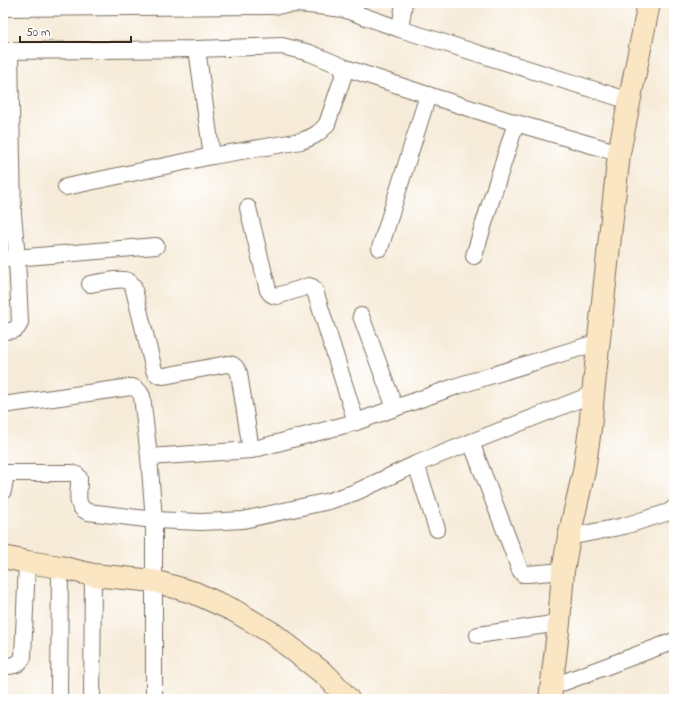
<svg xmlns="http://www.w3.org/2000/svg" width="677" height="702" font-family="'Indie Flower',sans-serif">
<rect width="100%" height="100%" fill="#fff"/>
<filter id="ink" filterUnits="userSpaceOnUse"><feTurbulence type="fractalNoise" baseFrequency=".025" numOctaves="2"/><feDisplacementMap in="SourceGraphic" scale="8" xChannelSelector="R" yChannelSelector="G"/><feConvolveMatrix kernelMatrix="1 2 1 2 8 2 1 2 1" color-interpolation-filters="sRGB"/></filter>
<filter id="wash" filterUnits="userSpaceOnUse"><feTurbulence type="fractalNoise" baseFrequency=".012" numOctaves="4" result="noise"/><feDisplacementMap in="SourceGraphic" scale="16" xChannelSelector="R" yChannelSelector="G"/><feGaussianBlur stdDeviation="0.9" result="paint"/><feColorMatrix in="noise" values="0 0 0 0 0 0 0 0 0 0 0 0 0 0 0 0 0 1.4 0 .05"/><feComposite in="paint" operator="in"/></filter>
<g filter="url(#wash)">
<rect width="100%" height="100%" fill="#f6ebd8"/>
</g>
<g filter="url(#ink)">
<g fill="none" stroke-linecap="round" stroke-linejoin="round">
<!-- street casing -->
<g stroke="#7c6e5f" stroke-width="18">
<g id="street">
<path d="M3,8L270,6L298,4L318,6L343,9L400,29L630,101"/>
<path d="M400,29L404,3"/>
<path d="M197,49L212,156"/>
<path d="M3,51L197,49L282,46L310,53L346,68L428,95L516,123L619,153"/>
<path d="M66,187L212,156L301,141C313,137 319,134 327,124L346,68"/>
<path d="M248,208L268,290C270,294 272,296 277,296L309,286L312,287L315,291L356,422"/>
<path d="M380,248L428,95"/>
<path d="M474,256L489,207L516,123"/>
<path d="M3,259L156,246"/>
<path d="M90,284C99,283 121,277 128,281C130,282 131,283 133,286L154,370C156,375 159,376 164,376L227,364C234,364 236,367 239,373L251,450"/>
<path d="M361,316L395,408"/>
<path d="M3,331C11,331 18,331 20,322L17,258L13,214L10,52"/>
<path d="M3,405L131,387C137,388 139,391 142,396L149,457L154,520V699"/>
<path d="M471,442L520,570L523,574H528L563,571"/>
<path d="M149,457L251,450L356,422L457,386L599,342"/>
<path d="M416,464L437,529"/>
<path d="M3,473H72L77,475L79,478C80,491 73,506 88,512L154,520L201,522L224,521L243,520L329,501L356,492L416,464L593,394"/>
<path d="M3,491L6,473"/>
<path d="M569,537L624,526L669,512L674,508"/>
<path d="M478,635L559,623"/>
<path d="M3,666C11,666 19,666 23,657L27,562"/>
<path d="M551,687L674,641"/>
<path d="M59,699L60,567"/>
<path d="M92,699L93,575"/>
</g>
</g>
<!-- secondary casing -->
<g stroke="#7c6e5f" stroke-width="24">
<g id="secondary">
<path d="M3,557L27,562L60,567L93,575L154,581L195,593L233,610L272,633L328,677L348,699"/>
<path d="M550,699L559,623L563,571L569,537L584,471L590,429L593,394L619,153L649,3"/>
</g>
</g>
<!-- street -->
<use href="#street" stroke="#fff" stroke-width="16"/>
<!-- secondary -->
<use href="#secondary" stroke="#fbe6c3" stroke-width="22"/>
</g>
</g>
<!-- margin -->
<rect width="677" height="702" fill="none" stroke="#fff" stroke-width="16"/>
<!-- scale -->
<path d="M20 36v6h111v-6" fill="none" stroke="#3b2a1e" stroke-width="2"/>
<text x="26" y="36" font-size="12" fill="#3b2a1e" stroke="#ffffff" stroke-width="3" paint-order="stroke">50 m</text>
</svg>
